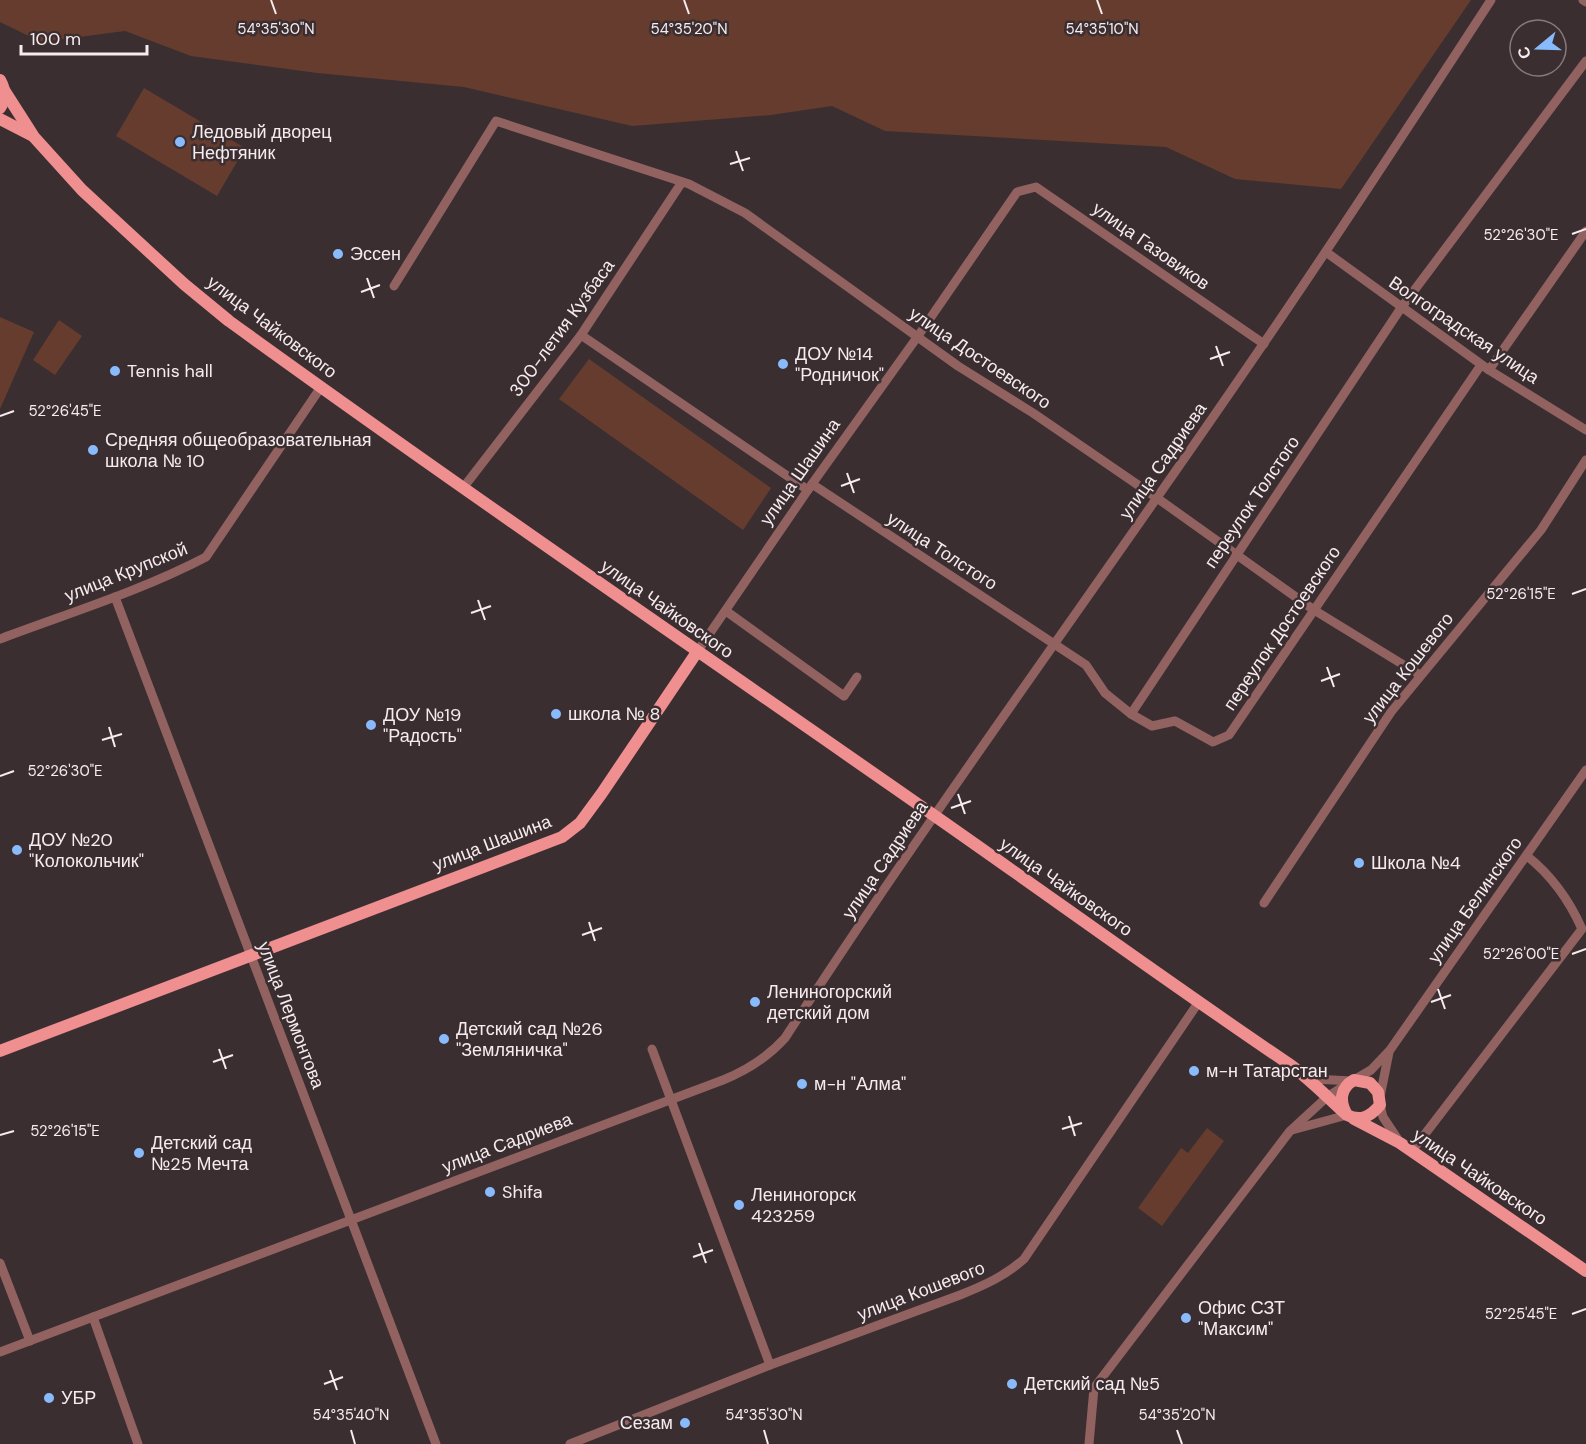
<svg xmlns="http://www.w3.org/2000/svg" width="1586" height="1444" font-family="'DM Sans',sans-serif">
<rect width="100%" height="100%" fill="#3b2e31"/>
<!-- green -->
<g fill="#653c2d">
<path d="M0,0H1471L1341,189L1235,179L1166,147L885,131L832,106L771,115L632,126L464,87L317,73L191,56L125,31L41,42L0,22Z"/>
<path d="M144,88L245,148L217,196L116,136Z"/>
<path d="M0,317L34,332L0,409Z"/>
<path d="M59,320L82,336L55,375L33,360Z"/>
<path d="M589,359L771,488L743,530L559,399Z"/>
<path d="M1207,1128L1224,1141L1162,1226L1138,1208L1181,1148L1188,1153Z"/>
</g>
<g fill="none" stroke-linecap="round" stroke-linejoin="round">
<!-- minor -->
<g stroke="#926261" stroke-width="9">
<path d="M1583,0L1586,2"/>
<path d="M1326,252L1489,370L1586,430"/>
<path d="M394,286L496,121L689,184L745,213L958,366L1033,413L1157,498L1314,610L1420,675"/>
<path d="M581,335L808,490"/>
<path d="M1489,370L1586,231"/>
<path d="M812,484L1086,665L1105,693L1131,714L1152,726L1175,721L1213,742L1229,735L1481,365"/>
<path d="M463,488L581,335L682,182"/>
<path d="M115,597L436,1444"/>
<path d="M726,611L844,696L857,677"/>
<path d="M0,639C69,613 141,591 206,557L321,387"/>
<path d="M697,652L812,484L918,336L1017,192L1036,187L1264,344"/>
<path d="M1131,714L1401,308L1586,61"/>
<path d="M1264,903L1391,712L1541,530L1586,460"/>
<path d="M652,1049L770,1365"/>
<path d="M1307,1076L1313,1079L1352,1081"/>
<path d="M1354,1080L1371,1070L1390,1050L1586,770"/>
<path d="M1380,1097L1389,1052"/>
<path d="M1380,1105L1383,1117L1399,1141"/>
<path d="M1292,1130L1347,1115"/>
<path d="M1412,1151L1582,929C1570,902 1551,875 1527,856"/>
<path d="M0,1263L30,1341"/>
<path d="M93,1317L138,1444"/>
<path d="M0,1352L723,1080C748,1070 767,1058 785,1038C927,819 1081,609 1229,394C1319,264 1405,132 1491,0"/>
<path d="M570,1444L770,1365L960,1295C985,1285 1005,1276 1024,1259L1198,1003"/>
<path d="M1089,1444L1094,1388L1290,1131L1327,1097L1347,1084"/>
</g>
<!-- major -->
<g stroke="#f08f8f" stroke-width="12">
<path d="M0,80C5,89 6,99 0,108"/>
<path d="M4,90L34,137L82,190L184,284L229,321C461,489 697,650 932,814C1051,897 1169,983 1289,1064C1310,1079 1328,1098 1347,1115C1361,1122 1371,1116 1380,1105L1378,1092L1370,1083L1354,1080C1340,1088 1339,1101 1347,1115"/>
<path d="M0,119L31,135"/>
<path d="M0,1051L562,837L580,823L602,793L697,652"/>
<path d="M1354,1119L1400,1143L1586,1271"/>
</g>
</g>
<!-- ticks -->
<path fill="none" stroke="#f6ecef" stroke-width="2" d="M271,0L276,14M684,0L689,14M1097,0L1102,14M736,151L743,171M730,164L750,158M1572,234L1586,229M367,278L374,298M361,292L380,285M1216,346L1223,366M1210,359L1230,352M0,416L14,411M847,473L854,493M841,486L860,479M1572,594L1586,589M478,600L485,620M471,613L491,606M1327,667L1334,687M1321,681L1340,674M109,727L115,747M102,740L122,734M0,776L14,771M958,794L965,814M951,808L971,801M589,922L595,941M582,935L602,928M1572,954L1586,949M1438,989L1445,1009M1431,1002L1451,995M219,1049L226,1069M213,1062L233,1055M1069,1116L1075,1136M1062,1129L1082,1123M0,1135L14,1131M699,1243L706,1263M693,1257L713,1250M1572,1314L1586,1309M330,1370L337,1390M324,1384L343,1377M351,1430L355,1444M764,1430L768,1444M1177,1430L1182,1444"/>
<!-- markers -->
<g fill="#88bafc" stroke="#3b2e31" stroke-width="2">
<circle cx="180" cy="142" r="6"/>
<circle cx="338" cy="254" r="6"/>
<circle cx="783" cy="364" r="6"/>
<circle cx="115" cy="371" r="6"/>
<circle cx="93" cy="450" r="6"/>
<circle cx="556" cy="714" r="6"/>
<circle cx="371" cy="725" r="6"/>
<circle cx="17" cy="850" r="6"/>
<circle cx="1359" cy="863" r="6"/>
<circle cx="755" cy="1002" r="6"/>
<circle cx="444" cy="1039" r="6"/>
<circle cx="1194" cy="1071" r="6"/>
<circle cx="802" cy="1084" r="6"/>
<circle cx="139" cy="1153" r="6"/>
<circle cx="490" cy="1192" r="6"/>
<circle cx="739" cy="1205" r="6"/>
<circle cx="1186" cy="1318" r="6"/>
<circle cx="1012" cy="1384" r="6"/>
<circle cx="49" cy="1398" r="6"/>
<circle cx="685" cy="1423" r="6"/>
</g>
<g text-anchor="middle" stroke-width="5" stroke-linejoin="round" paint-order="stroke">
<!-- poi labels -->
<g font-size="18" fill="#f6ecef" stroke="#3b2e31" text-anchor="start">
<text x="192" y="138">Ледовый дворец<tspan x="192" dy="21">Нефтяник</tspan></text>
<text x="350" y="260">Эссен</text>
<text x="795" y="360">ДОУ №14<tspan x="795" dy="21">"Родничок"</tspan></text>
<text x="127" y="377">Tennis hall</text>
<text x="105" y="446">Средняя общеобразовательная<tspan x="105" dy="21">школа № 10</tspan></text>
<text x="568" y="720">школа № 8</text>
<text x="383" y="721">ДОУ №19<tspan x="383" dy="21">"Радость"</tspan></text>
<text x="29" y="846">ДОУ №20<tspan x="29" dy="21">"Колокольчик"</tspan></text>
<text x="1371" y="869">Школа №4</text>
<text x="767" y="998">Лениногорский<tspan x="767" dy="21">детский дом</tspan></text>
<text x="456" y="1035">Детский сад №26<tspan x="456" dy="21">"Земляничка"</tspan></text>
<text x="1206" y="1077">м-н Татарстан</text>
<text x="814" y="1090">м-н "Алма"</text>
<text x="151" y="1149">Детский сад<tspan x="151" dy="21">№25 Мечта</tspan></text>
<text x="502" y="1198">Shifa</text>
<text x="751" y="1201">Лениногорск<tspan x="751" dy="21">423259</tspan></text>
<text x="1198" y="1314">Офис СЗТ<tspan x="1198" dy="21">"Максим"</tspan></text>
<text x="1024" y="1390">Детский сад №5</text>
<text x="61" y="1404">УБР</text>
<text x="673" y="1429" text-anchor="end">Сезам</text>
</g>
<!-- street labels -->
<g font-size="18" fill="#f6ecef" stroke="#3b2e31">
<text transform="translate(1151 246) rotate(35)" y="6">улица Газовиков</text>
<text transform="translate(272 327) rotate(37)" y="6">улица Чайковского</text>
<text transform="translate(562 328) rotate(-54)" y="6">300-летия Кузбаса</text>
<text transform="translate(1464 330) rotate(34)" y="6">Волгоградская улица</text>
<text transform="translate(980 358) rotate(34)" y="6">улица Достоевского</text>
<text transform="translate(1163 461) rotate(-55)" y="6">улица Садриева</text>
<text transform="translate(800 472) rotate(-55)" y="6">улица Шашина</text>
<text transform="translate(1252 502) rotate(-56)" y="6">переулок Толстого</text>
<text transform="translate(942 551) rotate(33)" y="6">улица Толстого</text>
<text transform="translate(126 572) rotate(-22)" y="6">улица Крупской</text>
<text transform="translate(667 609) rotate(35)" y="6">улица Чайковского</text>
<text transform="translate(1282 628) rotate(-56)" y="6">переулок Достоевского</text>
<text transform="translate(1408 668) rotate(-52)" y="6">улица Кошевого</text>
<text transform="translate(492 843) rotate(-21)" y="6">улица Шашина</text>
<text transform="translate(885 860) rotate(-56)" y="6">улица Садриева</text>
<text transform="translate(1066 887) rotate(35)" y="6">улица Чайковского</text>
<text transform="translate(1475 900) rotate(-55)" y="6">улица Белинского</text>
<text transform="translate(291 1015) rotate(69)" y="6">улица Лермонтова</text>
<text transform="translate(507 1143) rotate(-21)" y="6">улица Садриева</text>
<text transform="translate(1480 1177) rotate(34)" y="6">улица Чайковского</text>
<text transform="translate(921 1291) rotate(-21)" y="6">улица Кошевого</text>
</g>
</g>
<g font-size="15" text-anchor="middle" fill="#f6ecef" stroke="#3b2e31" stroke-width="5" stroke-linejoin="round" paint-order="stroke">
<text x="1102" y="34">54°35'10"N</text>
<text x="276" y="34">54°35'30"N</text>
<text x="689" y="34">54°35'20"N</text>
<text x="1521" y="240">52°26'30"E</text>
<text x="65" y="416">52°26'45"E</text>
<text x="1521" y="599">52°26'15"E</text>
<text x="65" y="776">52°26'30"E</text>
<text x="1521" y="959">52°26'00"E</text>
<text x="65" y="1136">52°26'15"E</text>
<text x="1521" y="1319">52°25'45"E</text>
<text x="351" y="1420">54°35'40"N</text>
<text x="764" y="1420">54°35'30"N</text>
<text x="1177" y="1420">54°35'20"N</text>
</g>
<!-- north arrow -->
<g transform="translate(1538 48) rotate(251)"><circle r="28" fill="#3b2e31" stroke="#867a7d" stroke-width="1.5"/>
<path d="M0-4.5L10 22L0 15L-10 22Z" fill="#88bafc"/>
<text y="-9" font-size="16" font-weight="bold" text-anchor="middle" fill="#f6ecef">С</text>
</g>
<!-- scale -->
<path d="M21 45v9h126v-9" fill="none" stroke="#f6ecef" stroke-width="3"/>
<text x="30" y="45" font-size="18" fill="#f6ecef" stroke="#3b2e31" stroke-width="4.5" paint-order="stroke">100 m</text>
</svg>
